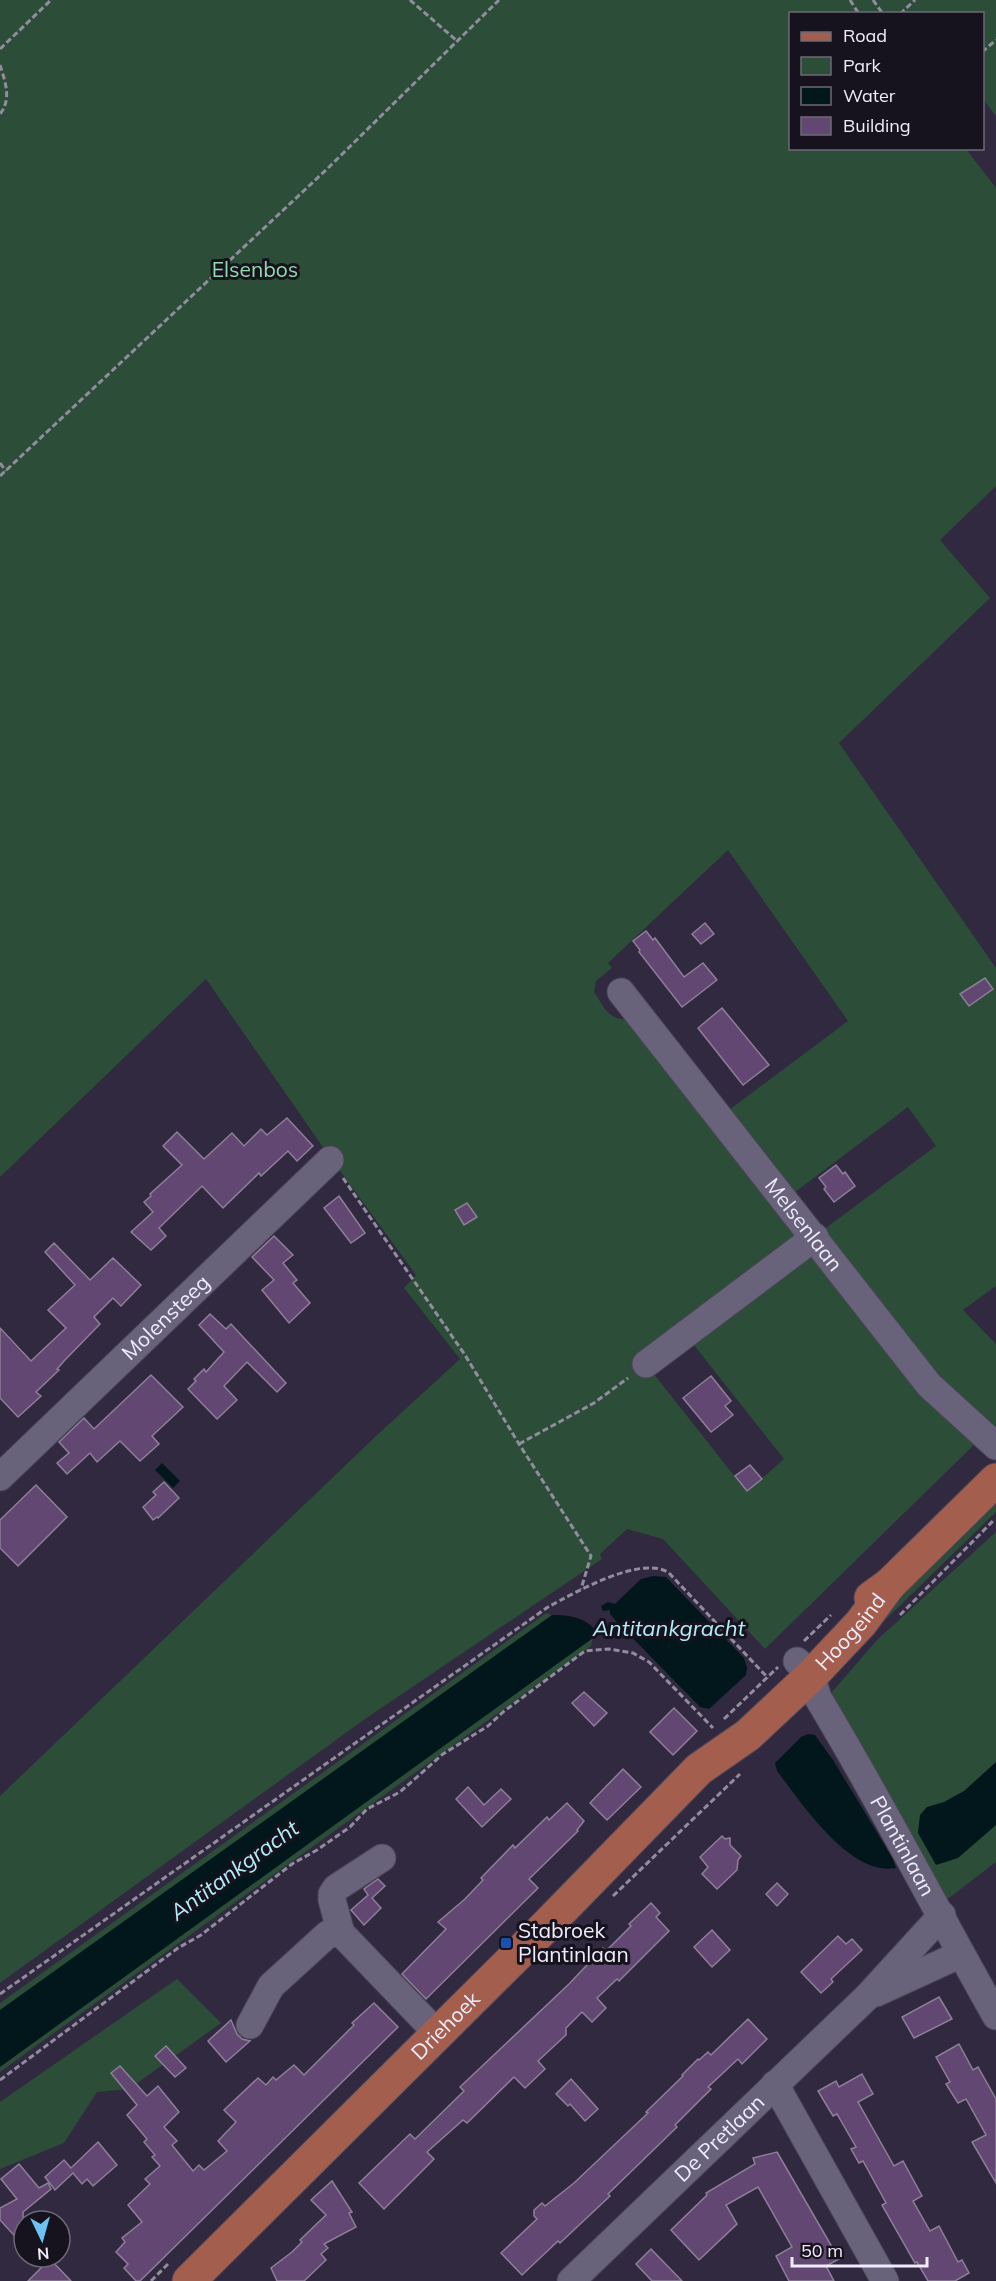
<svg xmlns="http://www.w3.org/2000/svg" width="996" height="2281" font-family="Mulish,sans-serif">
<rect width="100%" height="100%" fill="#30293f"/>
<!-- green -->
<g fill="#2c4d38" fill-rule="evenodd">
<path d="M0,0H996V116L983,99L982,14H790V148L966,149L996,188V486L940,540L990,598L839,743L996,968V1286L963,1310L996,1344V1438L941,1390L819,1233L936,1146L908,1107L790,1196L725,1113L848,1021L728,850L608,963L612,968L596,981L594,992C605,1008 607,1019 629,1020L979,1440L765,1649L663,1539L627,1529L600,1554L602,1559L365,1719L0,1983V1796L376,1436L460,1359L404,1288L416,1275L327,1153L206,979L0,1177ZM686,1335L784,1459L747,1492L646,1364Z"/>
<path d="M996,1497V1512L879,1626L826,1686L831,1664Z"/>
<path d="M996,1532V1862L945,1901L831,1693L878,1639Z"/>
<path d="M546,1613L552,1615L550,1621L0,2016V2003Z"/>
<path d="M585,1638H593L591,1646L0,2072V2060Z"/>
<path d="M177,1979L221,2023L129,2089L97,2092L64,2143L0,2169V2102Z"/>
</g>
<!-- water -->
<g fill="#02171b">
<path d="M162,1463L180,1481L173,1488L155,1470Z"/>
<path d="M653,1576L666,1577L744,1658L747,1668L746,1675L709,1709L700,1707L617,1622L610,1614V1610L603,1611L601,1606L608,1602L615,1604L641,1579Z"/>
<path d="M552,1615C568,1615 585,1617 595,1630L593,1638L0,2067V2010Z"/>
<path d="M808,1734L815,1735L833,1760L893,1859L896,1868C850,1877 801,1802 777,1771L775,1763L801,1737Z"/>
<path d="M996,1762V1825L958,1858L936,1865L918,1833L920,1815L927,1807L944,1802L964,1791Z"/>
</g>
<!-- building -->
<g fill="#614771" stroke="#8e7f98" stroke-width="1.5">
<path d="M705,923L714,934L701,944L692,934Z"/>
<path d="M646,931L653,940L655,938L684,977L703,963L717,980L682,1007L639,952L640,950L633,941Z"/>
<path d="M985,978L993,989L969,1006L960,994Z"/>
<path d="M722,1008L769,1065L743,1085L698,1028Z"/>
<path d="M287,1118L313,1146L297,1161L288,1151L261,1176L259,1173L223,1208L202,1186L159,1228L166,1236L151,1250L131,1232L153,1212L144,1202L151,1196L150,1194L182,1165L163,1146L177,1132L204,1159L232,1133L244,1146L261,1129L267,1135Z"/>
<path d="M836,1165L843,1174L845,1172L855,1186L834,1202L824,1189L826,1187L819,1178Z"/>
<path d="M339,1196L365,1233L351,1243L324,1208Z"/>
<path d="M467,1203L477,1217L464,1225L455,1210Z"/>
<path d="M274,1236L293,1255L283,1263L297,1280L293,1283L310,1303L289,1323L262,1290L274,1280L252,1257Z"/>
<path d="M54,1243L90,1280L113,1258L141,1285L121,1306L113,1298L94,1317L100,1324L64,1361L57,1369L59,1370L36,1392L41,1396L18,1417L0,1398V1328L31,1361L66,1328L48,1310L75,1285L45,1252Z"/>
<path d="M210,1314L226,1329L231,1324L286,1383L277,1392L247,1362L224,1386L237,1400L217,1419L188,1389L196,1381L194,1379L204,1369L206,1372L224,1352L199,1325Z"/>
<path d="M151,1375L183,1407L152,1436L159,1444L140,1461L120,1441L97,1462L90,1453L67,1474L57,1463L69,1453L59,1442L84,1418L94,1429Z"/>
<path d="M711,1376L731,1401L725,1406L733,1415L711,1432L683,1398Z"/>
<path d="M750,1465L762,1479L747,1491L735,1476Z"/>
<path d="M164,1482L179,1498L158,1518L157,1517L153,1520L143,1507L156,1495L153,1492Z"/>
<path d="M36,1485L67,1517L18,1566L0,1548V1520Z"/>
<path d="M584,1692L607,1713L594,1726L572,1703Z"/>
<path d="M674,1708L697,1731L673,1755L650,1732Z"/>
<path d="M623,1769L641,1787L607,1820L590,1803Z"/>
<path d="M468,1787L484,1805L501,1789L511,1799L482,1827L456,1799Z"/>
<path d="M567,1803L584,1821L577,1830L578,1831L529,1879L538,1888L426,1999L402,1974L446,1929L438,1922L465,1899L483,1880L481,1878L513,1845L515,1848L547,1817L549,1820Z"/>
<path d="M722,1836L725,1839L730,1838V1845L741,1856L738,1860L737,1870L717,1889L702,1874L708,1867L700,1857Z"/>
<path d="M378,1879L385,1886L372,1898L381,1908L364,1925L351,1910L368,1895L364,1889Z"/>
<path d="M777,1883L788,1894L777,1906L766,1894Z"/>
<path d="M651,1903L660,1913L656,1917L669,1931L619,1981L617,1979L597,1998L606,2008L592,2022L582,2012L566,2028V2035L538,2061L545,2069L525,2088L514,2077L467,2123L463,2120L427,2152L434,2159L384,2209L359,2183L410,2134L415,2139L464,2091L460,2087L569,1984L603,1948L606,1951L631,1926L629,1924Z"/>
<path d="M712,1930L730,1950L712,1967L694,1947Z"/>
<path d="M838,1936L846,1944L852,1939L862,1950L831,1979L833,1982L821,1993L801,1972Z"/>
<path d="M939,1997L952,2019L914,2038L902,2017Z"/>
<path d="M374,2003L398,2027L140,2281H136L124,2268L128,2264L116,2252L125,2242L122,2238L142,2222L128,2205L150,2184L145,2179L160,2166L152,2157L155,2155L144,2142L147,2139L127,2115L137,2105L111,2073L120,2066L147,2096L158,2086L179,2112L164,2127L177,2141L172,2145L193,2171L199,2165L204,2170L227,2151L218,2141L236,2122L224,2110L258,2078L266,2085L273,2077L276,2080L294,2065L304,2075L354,2025L352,2023Z"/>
<path d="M748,2019L767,2039L742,2064L738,2059L708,2087L711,2089L675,2125L677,2127L608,2194L610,2196L560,2243L558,2241L522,2275L501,2253L537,2219L534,2216V2210L542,2203L545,2206L574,2183L648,2113L646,2112L683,2076L682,2075L698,2059L699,2060L708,2052L711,2055Z"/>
<path d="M231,2020L237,2034L242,2039L250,2041L226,2062L208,2041Z"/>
<path d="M959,2044L973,2070L978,2067L996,2099V2183L972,2142L986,2135L966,2099L958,2103L946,2084L950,2082L936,2057Z"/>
<path d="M166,2046L186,2068L175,2077L155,2056Z"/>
<path d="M862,2074L873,2094L858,2102L894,2166L903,2161L922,2196L913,2201L930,2231L939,2226L958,2262L962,2260L969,2273L955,2281H928L917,2262L915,2263L882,2205L886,2203L863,2161L859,2163L851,2149L856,2147L837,2114L833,2116L818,2091L836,2081L839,2087Z"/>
<path d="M571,2079L598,2109L585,2121L570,2104L568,2106L556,2094Z"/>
<path d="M98,2142L117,2165L93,2186L87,2179L82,2184L73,2173L55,2190L45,2177L64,2160L71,2168Z"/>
<path d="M777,2152L839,2259L826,2266L834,2281H789L776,2256L792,2247L758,2187L726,2205L737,2224L699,2260L671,2230L707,2195L706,2193L755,2164L753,2158Z"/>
<path d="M19,2164L39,2188L48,2183L51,2189L23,2212L24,2246L0,2220V2208L17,2199L1,2179Z"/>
<path d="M332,2181L352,2212L349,2213L356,2227L324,2244L328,2248L321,2254L326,2260L304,2281H277L271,2268L292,2252L302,2242L300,2240L326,2215L311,2200Z"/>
<path d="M651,2249L682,2281H652L636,2264Z"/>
<path d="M50,2259L71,2281H28Z"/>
</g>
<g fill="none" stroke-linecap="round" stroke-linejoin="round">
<!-- minor casing -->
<g stroke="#4c4658" stroke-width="29">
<g id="minor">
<path id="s1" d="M621,992L929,1385L996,1446"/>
<path d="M646,1364L815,1237"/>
<path id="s2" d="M0,1477L330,1160"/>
<path id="s3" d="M797,1661L811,1676L818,1698C881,1802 936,1910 996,2016"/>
<path d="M382,1858L336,1888L332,1894V1900L341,1933L438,2034"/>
<path d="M876,1993L961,1954"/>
<path d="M250,2025L271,1986L328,1934L341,1933"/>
<path d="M775,2084L885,2281"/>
<path id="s4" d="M571,2281L867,1997L942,1915"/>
</g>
</g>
<!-- major casing -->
<g stroke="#4c4658" stroke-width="35">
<g id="major">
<path d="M871,1598L889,1585L996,1480"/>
<path id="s5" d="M189,2281L544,1928L699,1769L748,1735L811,1676L861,1623L889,1585"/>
</g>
</g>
<!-- path -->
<g stroke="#918c9e" stroke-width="3" stroke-dasharray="6 3" stroke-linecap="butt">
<path d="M410,0L456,40"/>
<path d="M850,0L859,14"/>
<path d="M873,0L883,14"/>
<path d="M900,14L915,0"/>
<path d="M0,49L51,0"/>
<path d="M982,52L996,40"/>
<path d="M0,65C5,81 12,99 0,114"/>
<path d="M0,463L6,471"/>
<path d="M0,476L327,169L499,0"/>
<path d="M343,1178L465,1355L519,1444L591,1556L581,1589"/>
<path d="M519,1444L594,1403L628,1378"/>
<path d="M900,1615L993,1521"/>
<path d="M804,1641L831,1615"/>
<path d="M724,1719L778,1667"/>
<path d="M613,1896L740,1774"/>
<path d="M0,1994L548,1607C574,1593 642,1554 669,1573L768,1678"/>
<path d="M0,2080L178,1948L201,1935L292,1864L317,1850L350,1827L367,1809L400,1792L443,1754L488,1726L503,1712L585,1651L609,1649L633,1653L649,1662L713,1728"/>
<path d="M151,2281L169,2263"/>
</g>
<!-- minor -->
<use href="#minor" stroke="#69627b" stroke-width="27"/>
<!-- major -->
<use href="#major" stroke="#a45e4d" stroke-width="33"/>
</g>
<!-- markers -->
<rect fill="#1a4fb4" stroke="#16131e" stroke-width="2" x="500" y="1937" width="12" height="12" rx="3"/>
<g text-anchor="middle" stroke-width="6" stroke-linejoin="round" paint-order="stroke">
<!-- park labels -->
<g font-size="21" fill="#8fdcaa" stroke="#16131e">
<text x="255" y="277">Elsenbos</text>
</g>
<!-- street labels -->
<g font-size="21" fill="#f0ecfb" stroke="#16131e">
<text dy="7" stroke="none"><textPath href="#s1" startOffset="296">Melsenlaan</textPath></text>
<text dy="7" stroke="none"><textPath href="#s2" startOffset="230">Molensteeg</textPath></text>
<text dy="7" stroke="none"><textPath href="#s5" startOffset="928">Hoogeind</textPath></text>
<text dy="7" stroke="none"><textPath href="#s3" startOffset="214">Plantinlaan</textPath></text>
<text dy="7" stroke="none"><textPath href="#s5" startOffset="362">Driehoek</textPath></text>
<text dy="7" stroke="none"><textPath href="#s4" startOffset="206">De Pretlaan</textPath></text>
</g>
<!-- poi labels -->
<g font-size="21" fill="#f0ecfb" stroke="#16131e" text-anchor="start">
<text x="518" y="1938">Stabroek<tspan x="518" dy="24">Plantinlaan</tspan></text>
</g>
<!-- water labels -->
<g font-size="22" font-style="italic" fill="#b2eef8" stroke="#16131e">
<text x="669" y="1636">Antitankgracht</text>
<text transform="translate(234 1870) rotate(-36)" y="8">Antitankgracht</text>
</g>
</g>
<!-- legend -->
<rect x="789" y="12" width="195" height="138" fill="#16131e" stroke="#6d6a76" stroke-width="1.5"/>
<rect x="801" y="32" width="30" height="9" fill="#a45e4d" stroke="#6d6a76" stroke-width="1.5"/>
<text x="843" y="42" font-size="18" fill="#f0ecfb">Road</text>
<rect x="801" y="57" width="30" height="18" fill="#2c4d38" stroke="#6d6a76" stroke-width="1.5"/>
<text x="843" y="72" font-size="18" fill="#f0ecfb">Park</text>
<rect x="801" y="87" width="30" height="18" fill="#02171b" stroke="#6d6a76" stroke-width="1.5"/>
<text x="843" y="102" font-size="18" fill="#f0ecfb">Water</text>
<rect x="801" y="117" width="30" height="18" fill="#614771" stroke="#6d6a76" stroke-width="1.5"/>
<text x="843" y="132" font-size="18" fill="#f0ecfb">Building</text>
<!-- north arrow -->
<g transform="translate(42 2239) rotate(175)"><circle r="28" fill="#16131e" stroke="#6d6a76" stroke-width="1.5"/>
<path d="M0-4.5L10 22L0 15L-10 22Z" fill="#6cc3f2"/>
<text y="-9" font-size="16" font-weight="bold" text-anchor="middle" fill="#f0ecfb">N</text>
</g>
<!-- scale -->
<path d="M792 2257v9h135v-9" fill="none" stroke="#f0ecfb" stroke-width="3"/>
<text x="801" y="2257" font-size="18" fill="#f0ecfb" stroke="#16131e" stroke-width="4.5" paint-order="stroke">50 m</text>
</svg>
